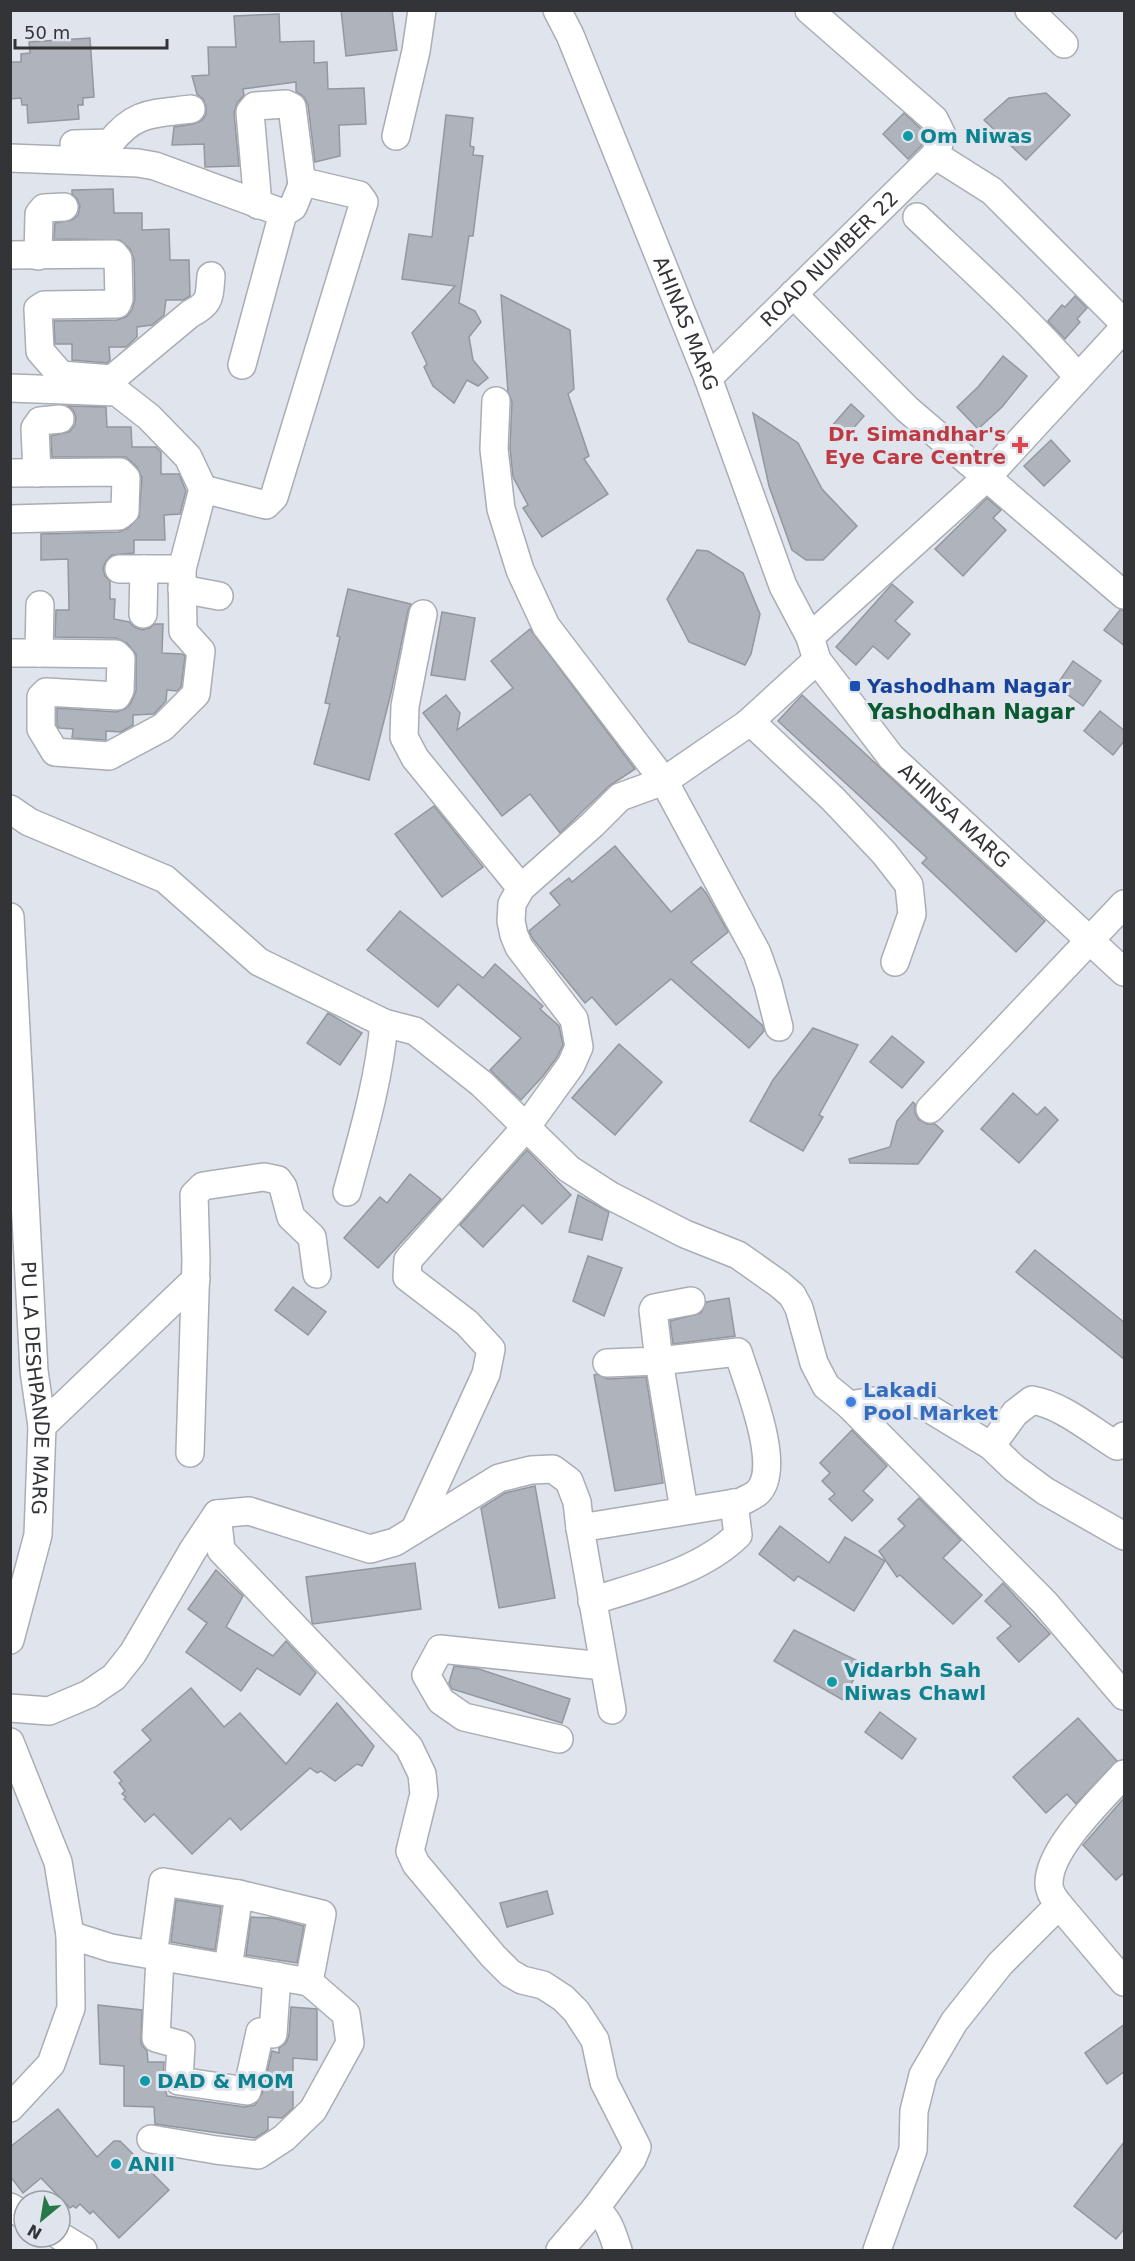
<svg xmlns="http://www.w3.org/2000/svg" width="1135" height="2261" font-family="'DejaVu Sans',sans-serif">
<rect width="100%" height="100%" fill="#e0e4ec"/>
<!-- building -->
<g fill="#afb3bb" stroke="#93979e" stroke-width="1.5">
<path d="M341,10H392L397,50L346,56Z"/>
<path d="M279,14L280,42L314,41V63L327,62L328,89L364,88L366,124L339,125L340,156L315,162L308,105L304,97L296,91V82L243,89L244,95L237,103L234,113L239,166L205,167L204,144L172,145L174,127L193,124L201,121L206,115V107L203,99L197,94L192,76L209,75L208,47H236L234,16Z"/>
<path d="M90,38L94,97L83,98V105H78L79,119L28,123L27,105H22L21,98L10,99V62H21V54L30,53L29,42Z"/>
<path d="M1046,93L1070,115L1026,160L984,120L1009,98Z"/>
<path d="M904,113L921,129L925,136L921,146L908,159L883,134Z"/>
<path d="M446,115L473,118L470,146L474,147L473,155L483,156L473,236H469L459,303L475,311L481,322L469,337L473,360L488,378L478,386L467,380L454,403L433,386L424,367L427,364L412,333L455,286L402,279L409,234L432,237Z"/>
<path d="M113,189L114,213H142V230L169,229L170,260H189L190,296L183,300H166L164,315L152,325L137,327V337L126,347H109L110,360L107,363L72,360V344H55L54,321L117,320L126,317L132,310L135,299L134,259L130,249L120,240L54,239L55,223L72,220L78,215L80,206L77,199L72,194V190Z"/>
<path d="M501,295L570,330L574,389L568,394L589,456L584,459L608,494L542,537L523,508L528,505L513,477L510,448L512,402L508,392Z"/>
<path d="M1075,296L1087,308L1077,319L1080,322L1065,339L1048,321L1062,305L1065,307Z"/>
<path d="M1003,356L1027,376L1002,407L978,429L957,407L978,387Z"/>
<path d="M851,404L864,416L844,439L831,427Z"/>
<path d="M68,406L106,407L107,427H131L132,447H156L161,452V474H179L186,491L180,514L164,515L165,540H134V553L112,555L106,561L103,568L105,576L110,581V599H115L114,619L129,622L134,627L142,630L150,628L154,624H163L162,653L182,654L185,656L181,687L177,691L167,690L166,701L154,714L133,715V725L121,732L106,731V740L72,738L73,729L59,728L57,725V708L116,712L125,709L131,703L136,691V654L127,643L116,638L55,637L56,610H69L68,559L41,560V534L119,532L128,528L139,517L142,478L137,467L126,457H52L51,436L69,432L75,425L76,417L73,410Z"/>
<path d="M753,413L798,443L822,489L857,526L823,560H806L792,550L769,486Z"/>
<path d="M1051,440L1070,461L1044,486L1024,466Z"/>
<path d="M987,498L1001,510L993,518L1006,530L963,576L935,549Z"/>
<path d="M697,550L708,551L743,573L760,614L751,654L745,665L689,642L667,599Z"/>
<path d="M892,584L913,602L895,621L910,634L888,659L873,646L856,665L836,647Z"/>
<path d="M348,589L411,604L408,611L391,693L369,780L314,764L330,704L325,703L340,637L337,636Z"/>
<path d="M1120,610H1125V646L1104,630Z"/>
<path d="M442,612L475,618L465,680L431,675Z"/>
<path d="M530,629L635,769L609,786L560,833L530,794L502,816L423,713L446,695L460,713L457,730L513,688L491,661Z"/>
<path d="M1073,661L1101,681L1083,706L1056,686Z"/>
<path d="M802,695L1045,921L1016,952L922,863L927,858L778,721Z"/>
<path d="M1100,711L1125,731V740L1113,755L1084,731Z"/>
<path d="M434,806L483,867L442,897L395,834Z"/>
<path d="M615,846L671,912L701,887L706,893L728,932L691,962L762,1025L764,1031L749,1048L671,979L616,1025L592,997L585,1003L533,939L529,931L560,905L550,893L569,878L572,882Z"/>
<path d="M400,911L483,978L495,964L543,1006L540,1009L559,1026L563,1045L557,1057L543,1076L521,1100L490,1070L521,1038L458,984L438,1007L367,950Z"/>
<path d="M328,1013L362,1033L340,1065L307,1043Z"/>
<path d="M813,1028L858,1045L819,1115L823,1117L803,1151L750,1121L773,1080Z"/>
<path d="M892,1036L924,1062L902,1088L870,1062Z"/>
<path d="M619,1044L662,1082L615,1135L572,1098Z"/>
<path d="M1013,1093L1037,1115L1045,1107L1058,1120L1019,1163L981,1129Z"/>
<path d="M913,1102L915,1104V1113L919,1120L927,1124H935L943,1131L918,1164L850,1163L849,1159L890,1147L897,1121Z"/>
<path d="M527,1150L571,1195L542,1224L523,1205L483,1247L460,1225Z"/>
<path d="M410,1174L441,1199L378,1268L344,1238L380,1197L387,1203Z"/>
<path d="M578,1195L609,1212L602,1240L569,1232Z"/>
<path d="M1035,1250L1125,1323V1360L1016,1272Z"/>
<path d="M588,1256L622,1268L604,1316L573,1301Z"/>
<path d="M293,1287L326,1312L308,1335L275,1310Z"/>
<path d="M729,1298L735,1336L673,1344L670,1321L701,1313L706,1302Z"/>
<path d="M597,1374L608,1379L646,1377L663,1483L615,1491L594,1375Z"/>
<path d="M852,1430L887,1466L863,1491L873,1500L852,1521L829,1499L835,1494L822,1481L830,1473L820,1463Z"/>
<path d="M535,1486L555,1598L499,1608L481,1508L505,1493Z"/>
<path d="M919,1498L961,1540L943,1558L982,1595L953,1624L900,1575L897,1577L879,1551L905,1526L898,1519Z"/>
<path d="M780,1526L829,1563L845,1537L885,1561L854,1611L798,1576L794,1581L759,1554Z"/>
<path d="M415,1563L421,1609L313,1624L312,1622L306,1577Z"/>
<path d="M216,1570L243,1596L226,1627L273,1656L286,1641L316,1673L300,1695L257,1668L241,1691L186,1652L207,1623L188,1609Z"/>
<path d="M1003,1583L1050,1634L1019,1662L997,1638L1011,1626L985,1601Z"/>
<path d="M794,1630L862,1663L843,1700L774,1661Z"/>
<path d="M454,1666L479,1669L570,1699L562,1723L452,1689L449,1683Z"/>
<path d="M191,1688L224,1727L240,1713L286,1764L337,1703L374,1746L362,1766L357,1764L335,1781L321,1771L317,1773L310,1768L241,1830L230,1818L192,1854L154,1814L145,1822L124,1799L126,1797L122,1794L125,1791L119,1783L122,1781L114,1772L151,1740L142,1730Z"/>
<path d="M880,1712L916,1739L902,1759L865,1732Z"/>
<path d="M1078,1718L1117,1761L1076,1804L1067,1794L1046,1813L1013,1777Z"/>
<path d="M1125,1797V1872L1116,1880L1083,1845Z"/>
<path d="M547,1891L553,1914L507,1927L500,1903Z"/>
<path d="M176,1900L221,1907L215,1950L171,1942Z"/>
<path d="M251,1917L273,1918L304,1926L297,1963L246,1955Z"/>
<path d="M98,2005L142,2010L141,2044L147,2051L148,2062H164L163,2081L167,2096L245,2107L255,2105L262,2094L272,2051L279,2053V2048L286,2043L289,2035L291,2007L317,2009V2060L293,2058V2108L282,2118L268,2117V2130L255,2138L155,2124L154,2107L124,2106V2066L100,2064Z"/>
<path d="M1125,2024V2071L1107,2084L1085,2053Z"/>
<path d="M58,2109L97,2157L114,2141H120L169,2190L119,2238L93,2211L90,2214L80,2204L76,2208L73,2206L70,2208L41,2178L23,2193L10,2176V2147Z"/>
<path d="M1125,2141V2228L1116,2239L1074,2206Z"/>
</g>
<g fill="none" stroke-linecap="round" stroke-linejoin="round">
<!-- minor casing -->
<g stroke="#a9adb4" stroke-width="30">
<g id="minor">
<path id="s1" d="M557,10L570,35L708,378L783,586L810,637L817,660L891,757L1124,972"/>
<path d="M1029,10L1064,44"/>
<path d="M396,136L416,51L422,10"/>
<path d="M74,144L110,143C135,111 153,114 191,109"/>
<path d="M935,155L992,191L1124,323"/>
<path d="M10,158L138,163L155,166L283,213L242,365"/>
<path d="M258,205L250,112L255,106L286,104L292,107L302,185"/>
<path d="M917,217C972,269 1029,320 1078,377"/>
<path d="M10,255L114,254L118,259L119,299L117,304L44,305L38,309L40,351L61,375L112,379L190,314C211,303 209,298 211,276"/>
<path d="M38,256L39,214L44,208L64,207"/>
<path d="M793,294L907,409L1124,595"/>
<path id="s2" d="M708,378L935,155L942,135L934,119L809,10"/>
<path d="M10,388L117,392L149,417L188,457L203,489"/>
<path d="M496,401L494,449L501,509L520,570L546,626L664,781L757,953L768,984L779,1027"/>
<path d="M10,473L120,472L126,478L125,511L119,516L10,519"/>
<path d="M37,473L35,428L40,421L60,419"/>
<path d="M119,569H182"/>
<path d="M182,589L219,596"/>
<path d="M40,605L39,653L116,654L121,659L120,690L117,696L46,692L41,697V729L55,752L109,756L163,727L196,694L201,651L183,631L182,569L203,489L266,505L274,497L364,202L359,195L308,183L302,185L293,207L283,213"/>
<path d="M143,614L144,569"/>
<path d="M423,614L405,706L404,737L415,758L521,888"/>
<path d="M810,637L987,477L1124,328"/>
<path d="M10,653H39"/>
<path d="M747,724L752,723L833,799L884,853L909,885L912,914L895,962"/>
<path d="M10,809L29,822L165,879L259,962L384,1023L415,1031L482,1084L569,1169L611,1196L685,1234L738,1255L779,1284L792,1295L799,1308L814,1363L826,1386L849,1405L1045,1603L1124,1696"/>
<path id="s3" d="M10,917L34,1371L42,1426L38,1535L10,1640"/>
<path d="M930,1109L1124,904"/>
<path d="M347,1192C362,1137 379,1081 384,1023"/>
<path d="M607,1363L659,1361L653,1310L654,1308L691,1301"/>
<path d="M849,1405L894,1398L925,1406L991,1446L1014,1468L1045,1491L1124,1536"/>
<path d="M42,1426L196,1279"/>
<path d="M991,1446L1015,1413L1032,1400C1062,1405 1091,1430 1117,1446L1124,1436"/>
<path d="M190,1453L196,1261L194,1195L203,1186L264,1177L278,1180L283,1187L291,1217L312,1237L317,1274"/>
<path d="M217,1514L249,1511L370,1549L395,1542L499,1478L531,1470L553,1469L569,1481L577,1502L580,1528L612,1710"/>
<path d="M580,1528L741,1502C746,1499 754,1496 758,1492C783,1467 747,1382 738,1352L659,1361L684,1510"/>
<path d="M415,1529L486,1374L491,1349L467,1323L407,1277L408,1260L527,1126L571,1065L579,1047L574,1019L519,947L514,935L511,921L512,904L521,888L592,825L620,797L664,781L747,724L817,660"/>
<path d="M592,1601C641,1585 700,1572 738,1535L734,1503"/>
<path d="M10,1708L49,1711L89,1694L114,1677L133,1653L193,1550L217,1514L221,1550L409,1747L422,1774L424,1794L410,1851L416,1864L493,1956L510,1973L522,1980L543,1985L563,1998L576,2011L595,2040L604,2082L637,2147L632,2159L595,2209L560,2250"/>
<path d="M559,1739L464,1717L441,1701L426,1675L440,1649L603,1666"/>
<path d="M10,1742L58,1862L70,1935L71,2008L51,2064L10,2108"/>
<path d="M1124,1774C1101,1800 1048,1849 1049,1884C1049,1892 1054,1899 1059,1905L1124,1982"/>
<path d="M70,1935L111,1948L309,1982L322,1914L239,1894L228,1968"/>
<path d="M153,1956L163,1882L239,1894"/>
<path d="M160,1957L156,2038L181,2045L179,2081L247,2091L260,2032L273,2034L277,1976"/>
<path d="M151,2139L216,2150L258,2155L284,2138L313,2110L350,2043L346,2014L309,1982"/>
<path d="M10,2207L24,2215"/>
<path d="M595,2209C609,2218 613,2236 618,2250"/>
<path d="M60,2236L83,2250"/>
<path d="M877,2250L913,2150L914,2111L923,2075L954,2022L1000,1964L1059,1905"/>
</g>
</g>
<!-- minor -->
<use href="#minor" stroke="#fff" stroke-width="27"/>
</g>
<!-- markers -->
<g fill="#0f9aa8" stroke="#e0e4ec" stroke-width="2">
<circle cx="908" cy="136" r="6"/>
<circle cx="832" cy="1682" r="6"/>
<circle cx="145" cy="2081" r="6"/>
<circle cx="116" cy="2164" r="6"/>
</g>
<path fill="#e0444e" stroke="#e0e4ec" stroke-width="2" d="M1017 436h6v6h6v6h-6v6h-6v-6h-6v-6h6z"/>
<rect fill="#1a4fb4" stroke="#e0e4ec" stroke-width="2" x="849" y="680" width="12" height="12" rx="3"/>
<circle fill="#3f7fe0" stroke="#e0e4ec" stroke-width="2" cx="851" cy="1402" r="6"/>
<g text-anchor="middle" stroke-width="6" stroke-linejoin="round" paint-order="stroke">
<!-- culture labels -->
<g font-size="20" font-weight="bold" fill="#0d838f" stroke="#e0e4ec" text-anchor="start">
<text x="920" y="143">Om Niwas</text>
<text x="844" y="1677">Vidarbh Sah<tspan x="844" dy="23">Niwas Chawl</tspan></text>
<text x="157" y="2088">DAD &amp; MOM</text>
<text x="128" y="2171">ANII</text>
</g>
<!-- street labels -->
<g font-size="20" fill="#323437" stroke="#e0e4ec">
<text dy="7" stroke="none"><textPath href="#s2" startOffset="170">ROAD NUMBER 22</textPath></text>
<text dy="7" stroke="none"><textPath href="#s1" startOffset="339">AHINAS MARG</textPath></text>
<text dy="7" stroke="none"><textPath href="#s1" startOffset="909">AHINSA MARG</textPath></text>
<text dy="7" stroke="none"><textPath href="#s3" startOffset="472">PU LA DESHPANDE MARG</textPath></text>
</g>
<!-- health labels -->
<g font-size="20" font-weight="bold" fill="#be3a42" stroke="#e0e4ec" text-anchor="end">
<text x="1006" y="441">Dr. Simandhar's<tspan x="1006" dy="23">Eye Care Centre</tspan></text>
</g>
<!-- transit labels -->
<g font-size="20" font-weight="bold" fill="#164399" stroke="#e0e4ec" text-anchor="start">
<text x="867" y="693">Yashodham Nagar</text>
</g>
<!-- shop labels -->
<g font-size="20" font-weight="bold" fill="#366cbe" stroke="#e0e4ec" text-anchor="start">
<text x="863" y="1397">Lakadi<tspan x="863" dy="23">Pool Market</tspan></text>
</g>
<!-- neighbourhood labels -->
<g font-size="21" font-weight="bold" fill="#0a5a30" stroke="#e0e4ec">
<text x="971" y="719">Yashodhan Nagar</text>
</g>
</g>
<!-- border -->
<rect width="1135" height="2261" fill="none" stroke="#323437" stroke-width="24"/>
<!-- north arrow -->
<g transform="translate(42 2219) rotate(210)"><circle r="28" fill="#e0e4ec" stroke="#9a9ea4" stroke-width="1.5"/>
<path d="M0-4.5L10 22L0 15L-10 22Z" fill="#277748"/>
<text y="-9" font-size="16" font-weight="bold" text-anchor="middle" fill="#323437">N</text>
</g>
<!-- scale -->
<path d="M15 39v9h152v-9" fill="none" stroke="#323437" stroke-width="3"/>
<text x="24" y="39" font-size="18" fill="#323437" stroke="#e0e4ec" stroke-width="4.5" paint-order="stroke">50 m</text>
</svg>
